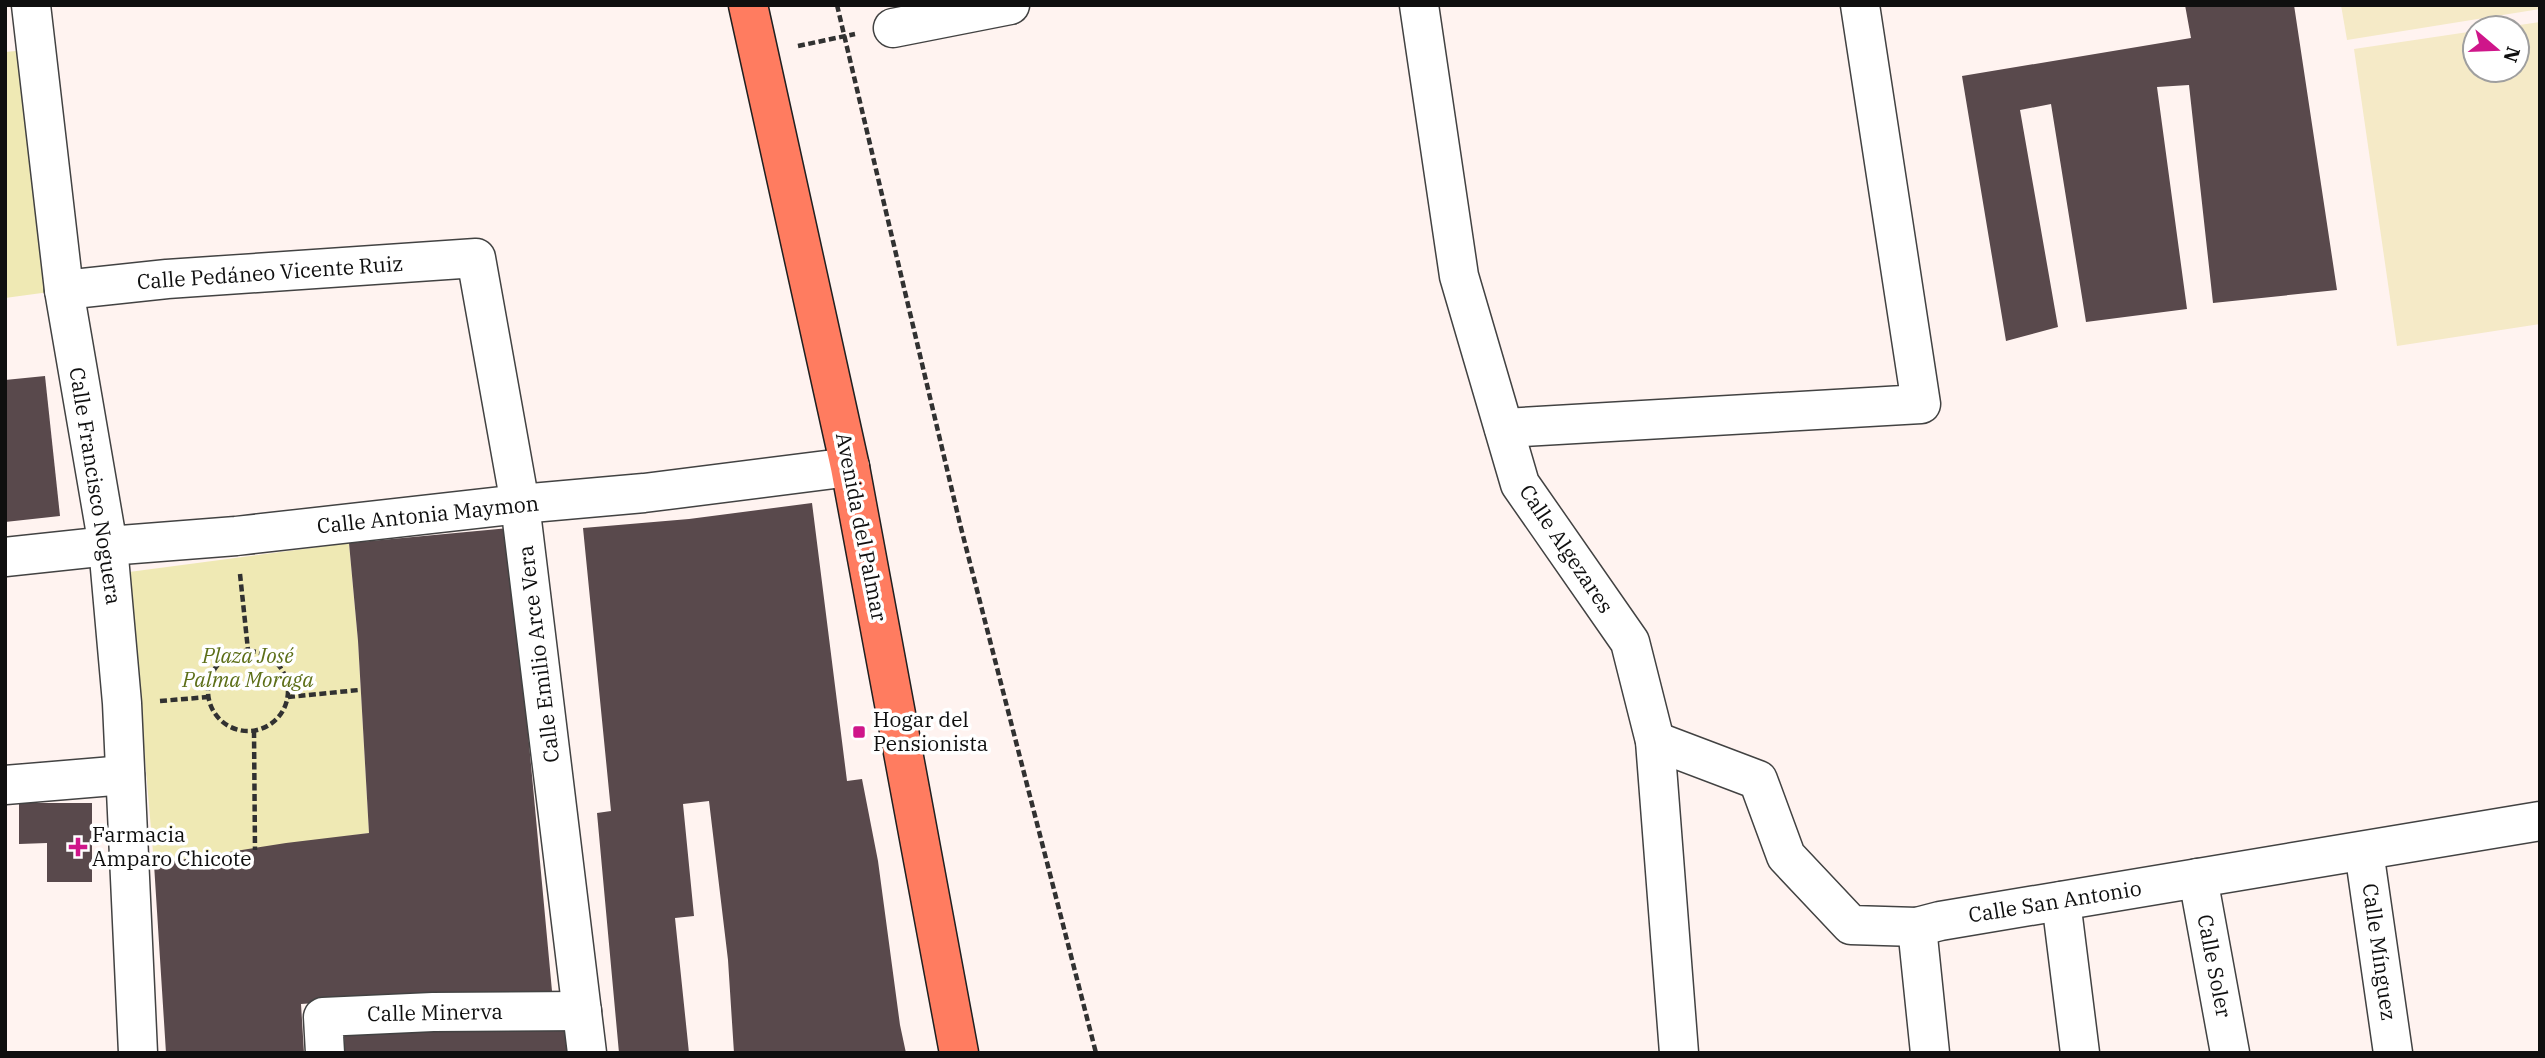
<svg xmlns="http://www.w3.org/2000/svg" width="2545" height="1058" font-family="'IBM Plex Serif',serif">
<rect width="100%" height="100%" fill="#fff3f0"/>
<!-- green -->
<g fill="#efe9b4">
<path d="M37,49L64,290L5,298V52Z"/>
<path d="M349,543L358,641L369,833L154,864L129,572Z"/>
</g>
<!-- pitch -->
<g fill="#f5eac7">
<path d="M2341,5H2540V9L2347,40Z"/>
<path d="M2540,22V324L2397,346L2354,49L2475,31V70H2517V28H2499Z"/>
</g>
<!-- building -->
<g fill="#59494c">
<path d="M2185,5H2294L2337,290L2213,303L2189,85L2157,87L2187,309L2086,322L2051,104L2020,110L2058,327L2006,341L1962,76L2191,38Z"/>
<path d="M45,376L60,516L5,522V380Z"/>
<path d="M812,503L847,781L862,779L878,861L900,1025L906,1053H734L728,960L709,801L683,804L694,916L675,918L689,1053H619L597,813L611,811L583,528L689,519Z"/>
<path d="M509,528L552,991L462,993L301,1004L304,1053H166L154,864L286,843L369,833L358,641L349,543Z"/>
<path d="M19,803H92V882H47V843L19,844Z"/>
<path d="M575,1018L578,1053H345L344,1034Z"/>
</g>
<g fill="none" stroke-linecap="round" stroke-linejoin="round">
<!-- minor casing -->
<g stroke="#424242" stroke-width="41">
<g id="minor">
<path d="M31,5L64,290L108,546L122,703L138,1053"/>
<path d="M1419,5L1459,276L1520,484L1630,642L1655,741L1679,1053"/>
<path d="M893,28L1010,5"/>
<path d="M64,290L167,279L476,258L520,504L587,1053"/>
<path d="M1504,428L1921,404L1860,5"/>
<path d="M5,557L108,546L236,536L520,504L644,493L850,467"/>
<path d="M1655,741L1758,780L1786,856L1851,925L1917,927L1940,921L2540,821"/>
<path d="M5,785L125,775"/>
<path d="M2364,851L2393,1053"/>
<path d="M2198,878L2230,1053"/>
<path d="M2061,901L2080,1053"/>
<path d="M1917,927L1930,1053"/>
<path d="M325,1053L323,1017L433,1012L582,1011"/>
</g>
</g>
<!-- major casing -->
<g stroke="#202020" stroke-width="41">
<path id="major" d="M748,5L850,467L959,1053"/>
</g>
<!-- path -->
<g stroke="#313131" stroke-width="4.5" stroke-dasharray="7 3.5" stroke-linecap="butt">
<path d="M837,5L960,524L1096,1053"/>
<path d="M798,46L855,34"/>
<path d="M240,574L248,650"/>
<circle cx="248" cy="691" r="40"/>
<path d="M288,697L359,690"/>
<path d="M160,701L208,697"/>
<path d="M254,731L255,850"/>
</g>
<!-- minor -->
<use href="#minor" stroke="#fff" stroke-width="38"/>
<!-- major -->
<use href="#major" stroke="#ff7c60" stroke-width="38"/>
</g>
<!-- markers -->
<g fill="#cf168a" stroke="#fff" stroke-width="2.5">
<rect x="852" y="725" width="14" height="14" rx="3.5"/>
<path d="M74.5 836.5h7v7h7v7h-7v7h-7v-7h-7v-7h7z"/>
</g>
<g text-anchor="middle" stroke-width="7" stroke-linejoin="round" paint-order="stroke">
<!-- street labels -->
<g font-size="21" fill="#0f0f0f" stroke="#fff">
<text transform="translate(270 273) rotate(-4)" y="7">Calle Pedáneo Vicente Ruiz</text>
<text transform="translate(95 486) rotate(81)" y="7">Calle Francisco Noguera</text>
<text transform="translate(428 515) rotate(-6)" y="7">Calle Antonia Maymon</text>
<text transform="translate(861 527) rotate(79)" y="7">Avenida del Palmar</text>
<text transform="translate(1566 549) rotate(56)" y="7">Calle Algezares</text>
<text transform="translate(539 654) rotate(-97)" y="7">Calle Emilio Arce Vera</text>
<text transform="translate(2055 902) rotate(-9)" y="7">Calle San Antonio</text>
<text transform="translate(2379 952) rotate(82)" y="7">Calle Mínguez</text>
<text transform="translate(2214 966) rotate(79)" y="7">Calle Soler</text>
<text transform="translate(435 1013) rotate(-1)" y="7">Calle Minerva</text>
</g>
<!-- park labels -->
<g font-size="21" font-style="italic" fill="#5c6e17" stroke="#fff">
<text x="248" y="663">Plaza José<tspan x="248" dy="24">Palma Moraga</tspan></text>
</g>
<!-- poi labels -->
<g font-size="21" fill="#0f0f0f" stroke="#fff" text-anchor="start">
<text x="873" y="727">Hogar del<tspan x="873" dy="24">Pensionista</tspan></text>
<text x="92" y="842">Farmacia<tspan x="92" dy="24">Amparo Chicote</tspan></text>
</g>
</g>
<!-- border -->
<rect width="2545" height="1058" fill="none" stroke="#0f0f0f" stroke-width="14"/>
<!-- north arrow -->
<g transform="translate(2496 49) rotate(109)"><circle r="33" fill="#ffffff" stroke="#9f9f9f" stroke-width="2"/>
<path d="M0-5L12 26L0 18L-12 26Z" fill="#cf168a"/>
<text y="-10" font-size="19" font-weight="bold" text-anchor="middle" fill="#0f0f0f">N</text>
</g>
</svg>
